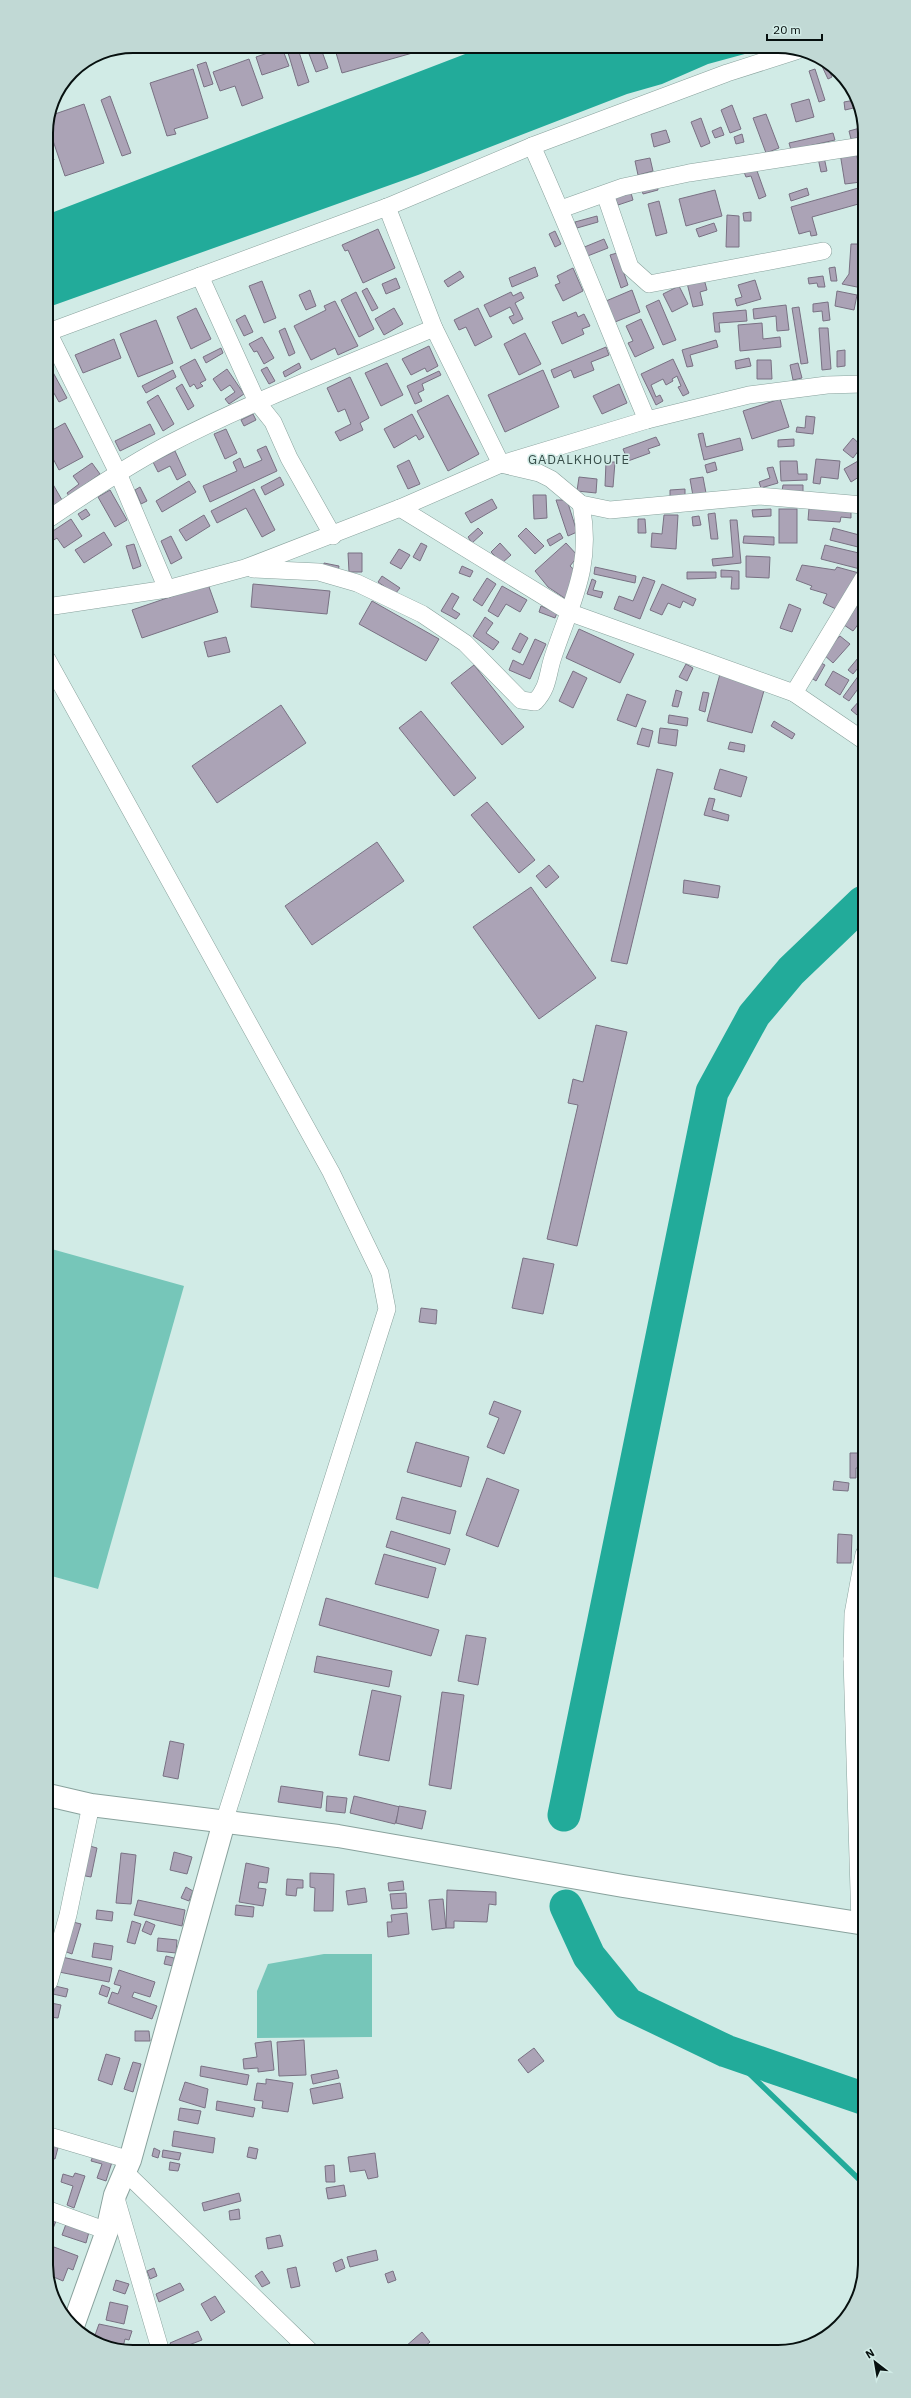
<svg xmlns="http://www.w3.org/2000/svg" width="911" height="2398" font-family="'IBM Plex Sans',sans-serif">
<rect width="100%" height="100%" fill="#d1ebe6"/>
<!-- green -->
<g fill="#76c6b9">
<path d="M48,1248L184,1286L98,1589L48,1575Z"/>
<path d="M324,1954H372V2037L257,2038V1991L268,1964Z"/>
</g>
<!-- water -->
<path fill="#22ab9a" d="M486,46H774L708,64L662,84L627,94L418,175L46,308V215Z"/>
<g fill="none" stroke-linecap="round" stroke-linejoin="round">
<!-- stream -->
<path stroke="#22ab9a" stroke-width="5.5" d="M726,2051L865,2185"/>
<!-- river -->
<g stroke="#22ab9a" stroke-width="33">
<path d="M564,1815L712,1092L754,1015L791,971L863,902"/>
<path d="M566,1906L589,1956L628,2004L726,2051L865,2099"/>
</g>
</g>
<!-- building -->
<g fill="#aba3b6" stroke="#797183">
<path d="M286,46H297L309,82L298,86Z"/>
<path d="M306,46H320L328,68L316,72Z"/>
<path d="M334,46H422L423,50L342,73Z"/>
<path d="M282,48L289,66L262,75L256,57Z"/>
<path d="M249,59L263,98L242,106L235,86L220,91L213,72Z"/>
<path d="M206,62L213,84L204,87L197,65Z"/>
<path d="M825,62L832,77L828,79L821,64Z"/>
<path d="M193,69L208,118L174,129L176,134L167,136L150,83Z"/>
<path d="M815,69L825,100L819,102L809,71Z"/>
<path d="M110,96L131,153L122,156L101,100Z"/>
<path d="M809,99L814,117L796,122L791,104Z"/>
<path d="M855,100L858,107L845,110L844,102Z"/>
<path d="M84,104L104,163L65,176L47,123L49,116Z"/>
<path d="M732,105L741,129L730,133L721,110Z"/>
<path d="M766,114L779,148L766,153L753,118Z"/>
<path d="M701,118L710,143L701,147L691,122Z"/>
<path d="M721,127L724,135L715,138L712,131Z"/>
<path d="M860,128L861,137L851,139L849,131Z"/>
<path d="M666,130L670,142L654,147L651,134Z"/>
<path d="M833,133L835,140L791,150L789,143Z"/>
<path d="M742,134L744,142L736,144L734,137Z"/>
<path d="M46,137L54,160L46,163Z"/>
<path d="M856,150L861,182L845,184L840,153Z"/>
<path d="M824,157L827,171L821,172L818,158Z"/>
<path d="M650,158L653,171L638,175L635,161Z"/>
<path d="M756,168L766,196L759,199L751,176L746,177L744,172Z"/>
<path d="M656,181L658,190L643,194L641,185Z"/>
<path d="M862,187V203L812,217L817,235L811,236L810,231L799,234L791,207Z"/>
<path d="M807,188L809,195L791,201L789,194Z"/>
<path d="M715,190L722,216L686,226L679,199Z"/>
<path d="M631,193L633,200L618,205L615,198Z"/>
<path d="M659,201L667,233L656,236L648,204Z"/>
<path d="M751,212V221H744L743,213Z"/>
<path d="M727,215L739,216V247H726Z"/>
<path d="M597,216L598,222L577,228L575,222Z"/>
<path d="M714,223L717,231L699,237L696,229Z"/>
<path d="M378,229L395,268L363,283L348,250L345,251L342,245Z"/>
<path d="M555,231L561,244L555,247L549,234Z"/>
<path d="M604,239L608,248L585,257L582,248Z"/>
<path d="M851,244H862V288L842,284L849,274Z"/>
<path d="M617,253L628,285L621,288L610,255Z"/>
<path d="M535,267L538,276L512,287L509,278Z"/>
<path d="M835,267L837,281H831L829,268Z"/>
<path d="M573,268L583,291L563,301L555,285L560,283L557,276Z"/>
<path d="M460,271L464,277L448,287L444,281Z"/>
<path d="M823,276L825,287H818L817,283L809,284L808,278Z"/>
<path d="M396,278L400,288L386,294L382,284Z"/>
<path d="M704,279L707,290L700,292L703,305L693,307L687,283Z"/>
<path d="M755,280L761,299L737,306L735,299L742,297L738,285Z"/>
<path d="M262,281L276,318L264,323L249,286Z"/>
<path d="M679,286L688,304L672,312L663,294Z"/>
<path d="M367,288L378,308L372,311L362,291Z"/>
<path d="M310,290L316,306L306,310L299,295Z"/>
<path d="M632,290L640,312L615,322L606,301Z"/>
<path d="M837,291L857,295L854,310L835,306Z"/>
<path d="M356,292L374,329L359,337L341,300Z"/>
<path d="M511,292L513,296L521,292L524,298L515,303L523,319L513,324L509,317L514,315L510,307L490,317L484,305Z"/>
<path d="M659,300L676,340L663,345L646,306Z"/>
<path d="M335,301L358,346L338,355L335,348L311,360L294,326L326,310L324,306Z"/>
<path d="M828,302L830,320L823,321L822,311L813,312V304Z"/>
<path d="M786,305L789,330L777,331L776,316L754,319L753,309Z"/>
<path d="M799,307L808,363L801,364L792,308Z"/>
<path d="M196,308L211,339L191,349L177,317Z"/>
<path d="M394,308L403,324L384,335L375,319Z"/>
<path d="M478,308L492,337L475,346L466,327L459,330L454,320Z"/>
<path d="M746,310L747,321L719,323L720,332H715L713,313Z"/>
<path d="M576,312L578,317L584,314L590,326L582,329L584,334L562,344L552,322Z"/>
<path d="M245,315L253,332L244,336L236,320Z"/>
<path d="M641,319L654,348L635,357L628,343L633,341L626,326Z"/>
<path d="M156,320L173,363L138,377L120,334Z"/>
<path d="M762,323L763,339L780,337L781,347L740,351L738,325Z"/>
<path d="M285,328L295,353L289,356L279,331Z"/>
<path d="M819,328H828L831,369L822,370Z"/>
<path d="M525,333L541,364L519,375L504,344Z"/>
<path d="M262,337L274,358L264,364L257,351L254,352L249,344Z"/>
<path d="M114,339L121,358L83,373L75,355Z"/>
<path d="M716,340L718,347L690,355L693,366L687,367L682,350Z"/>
<path d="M429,346L438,366L427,372L425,368L411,375L402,359Z"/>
<path d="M606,347L609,355L591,362L594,370L574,378L571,370L554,378L551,370Z"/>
<path d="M221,348L223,353L206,363L203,357Z"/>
<path d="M845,350V366L837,367V351Z"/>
<path d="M749,358L751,366L736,369L735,361Z"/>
<path d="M195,359L206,380L200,383L203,386L197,389L194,384L190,387L180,367Z"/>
<path d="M673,359L689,393L683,396L678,387L681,386L677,376L672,379L673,381L666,385L663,379L651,385L656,397L660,395L663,401L656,405L641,374Z"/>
<path d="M757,360H771L772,379H757Z"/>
<path d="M299,363L301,368L285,377L283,372Z"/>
<path d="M387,363L403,395L381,406L365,373Z"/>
<path d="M798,363L802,378L793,380L790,365Z"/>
<path d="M49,365L67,398L59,402L47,381L46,366Z"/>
<path d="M267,367L275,381L269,384L261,370Z"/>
<path d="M227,369L244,394L229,404L225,399L235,392L230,385L221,391L213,379Z"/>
<path d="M173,370L176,377L146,393L142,386Z"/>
<path d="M543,370L559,407L505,432L488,395Z"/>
<path d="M439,371L441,375L422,384L424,390L418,393L422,401L415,404L407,386Z"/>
<path d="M350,377L369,418L360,423L363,430L340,441L335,432L351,424L345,409L338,412L327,388Z"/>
<path d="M182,384L194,406L188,410L176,388Z"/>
<path d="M619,384L627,403L602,414L593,396Z"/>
<path d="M158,395L174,424L163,431L147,402Z"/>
<path d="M448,395L479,454L448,471L417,411Z"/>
<path d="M780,399L789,427L752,439L743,411Z"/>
<path d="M253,414L256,420L244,426L241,420Z"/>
<path d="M412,414L424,437L419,440L416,435L394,448L384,429Z"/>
<path d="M806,416L815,417L813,434L796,432L797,427L805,428Z"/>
<path d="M65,423L83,457L59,470L47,447V433Z"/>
<path d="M150,424L155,434L120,451L115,441Z"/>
<path d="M226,429L237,453L225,459L214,434Z"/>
<path d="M703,433L706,447L740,438L743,450L704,460L698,434Z"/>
<path d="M656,437L660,445L648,449L650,453L628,461L623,449Z"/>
<path d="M853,438L862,446L853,458L843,450Z"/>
<path d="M794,439V446L778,447V440Z"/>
<path d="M266,446L277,471L210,502L203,486L237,471L233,462L240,458L244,468L262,460L257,450Z"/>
<path d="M175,451L186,475L177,480L170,466L158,472L153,462Z"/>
<path d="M816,459L840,461L838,479L821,477L820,484L813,483Z"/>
<path d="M409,460L420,484L408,489L397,466Z"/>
<path d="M780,461H797L798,474H807V480L781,481Z"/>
<path d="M858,461L862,469V475L851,482L844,469Z"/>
<path d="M606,462H615L613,487L605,486Z"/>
<path d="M715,462L717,470L707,473L705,465Z"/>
<path d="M92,463L100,474L69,496L67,493L79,484L73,476Z"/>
<path d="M773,467L778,483L761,488L759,482L770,478L767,468Z"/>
<path d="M47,474L62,500L47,509Z"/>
<path d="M280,477L284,485L265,495L261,487Z"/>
<path d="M579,477L597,479L596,493L577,491Z"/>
<path d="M703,477L706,493L693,496L690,479Z"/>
<path d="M189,481L196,492L162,512L156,501Z"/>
<path d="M783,485H803V492L782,491Z"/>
<path d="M140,487L147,501L141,504L135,490Z"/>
<path d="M254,489L275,530L262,537L246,508L217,523L211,511Z"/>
<path d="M685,489V496L670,497V490Z"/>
<path d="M110,490L127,520L115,527L98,497Z"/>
<path d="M533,495H546L547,518L534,519Z"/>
<path d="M492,499L497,508L471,523L465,513Z"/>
<path d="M556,500H567L577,532L568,536Z"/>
<path d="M809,508L851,511V518L841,517L840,522L808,520Z"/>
<path d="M86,509L90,515L82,520L78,514Z"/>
<path d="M771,509V516L753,517L752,510Z"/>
<rect x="779" y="509" width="18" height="34"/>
<path d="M715,513L718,539H711L708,514Z"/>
<path d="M204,515L210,526L186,541L179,530Z"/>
<path d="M664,515H678L676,549L651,547L652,533L662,534Z"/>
<path d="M699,516L701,525L693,526L692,517Z"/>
<path d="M71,519L82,536L64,548L57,538L49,543L47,535Z"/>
<path d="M638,519H645L646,533H638Z"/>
<path d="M730,520H737L741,563L713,566L712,559L733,557Z"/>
<path d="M478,528L483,533L472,543L468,537Z"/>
<path d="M526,528L544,546L535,554L518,536Z"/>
<path d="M833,528L863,536L862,548L830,540Z"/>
<path d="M104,532L112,545L84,563L75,550Z"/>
<path d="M560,533L563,538L550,546L547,540Z"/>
<path d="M171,536L182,558L171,564L161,541Z"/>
<path d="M744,536L774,537V545L743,543Z"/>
<path d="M421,543L427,546L420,561L413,557Z"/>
<path d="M500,543L511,555L502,563L491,552Z"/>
<path d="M566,543L578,556L570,566L578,573L566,599L548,587L535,571Z"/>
<path d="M134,544L141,566L133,569L126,546Z"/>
<path d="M825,545L863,554L860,569L821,559Z"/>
<path d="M399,549L410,555L401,569L390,563Z"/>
<path d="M348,553H362V572H349Z"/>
<path d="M746,556L770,557L769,578L746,577Z"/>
<path d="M324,563L339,566L338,572L323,569Z"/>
<path d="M802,565L835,570L837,567L859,573L836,609L823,603L827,594L810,589L812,586L796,580Z"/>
<path d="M462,566L473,571L470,577L459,573Z"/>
<path d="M595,567L636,576L635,583L594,574Z"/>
<path d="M721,570L739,571V589H731L732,577H721Z"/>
<path d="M687,572H716V578L687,579Z"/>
<path d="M382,576L400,588L395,594L378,582Z"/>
<path d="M643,577L655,581L640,619L614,609L619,596L633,601Z"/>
<path d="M487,578L496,584L482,606L473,600Z"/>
<path d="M592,579L596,581L593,590L603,592L601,598L587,594Z"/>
<path d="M208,584L218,612L142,638L132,610Z"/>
<path d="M253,584L330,591L327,614L251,607Z"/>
<path d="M662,584L696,599L693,606L683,601L680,608L668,603L662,615L650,610Z"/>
<path d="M502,586L527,600L520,612L506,604L498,617L488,611Z"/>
<path d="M452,593L459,597L452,609L460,614L456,619L441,611Z"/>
<path d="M862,598L863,618L853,631L844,625Z"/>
<path d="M372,601L439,639L426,661L359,624Z"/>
<path d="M789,604L801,609L792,632L780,628Z"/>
<path d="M541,606L557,613L555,618L539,612Z"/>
<path d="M485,617L493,623L486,633L499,642L493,650L473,636Z"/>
<path d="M579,629L634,654L620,683L566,658Z"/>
<path d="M520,633L528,638L520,653L512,649Z"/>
<path d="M840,636L850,644L833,663L823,654Z"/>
<path d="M226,637L230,652L208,657L204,642Z"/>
<path d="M535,639L546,644L530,679L509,670L513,660L523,665Z"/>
<path d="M863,652V662L853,674L848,670Z"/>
<path d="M819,662L825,665L816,681L810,677Z"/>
<path d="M686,664L693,668L687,681L679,677Z"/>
<path d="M474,665L524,727L502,745L451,683Z"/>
<path d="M573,671L587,678L573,708L559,701Z"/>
<path d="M833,671L849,680L840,695L825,685Z"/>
<path d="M720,674L765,687L752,733L707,721Z"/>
<path d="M859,675L863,677V682L849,701L843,697Z"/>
<path d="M676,690L682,692L678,707L672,706Z"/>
<path d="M703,692L709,693L705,712L699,710Z"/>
<path d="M627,694L646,701L636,727L617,720Z"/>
<path d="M862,698L863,709L857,715L851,710Z"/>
<path d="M281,705L306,743L217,803L192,766Z"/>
<path d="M421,711L476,778L454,796L399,728Z"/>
<path d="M669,715L688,718L687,726L668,723Z"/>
<path d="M774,721L795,734L792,739L771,726Z"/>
<path d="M642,728L653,731L649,747L637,744Z"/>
<path d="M660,728L678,730L676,746L658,743Z"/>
<path d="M730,742L745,745L744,752L728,749Z"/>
<path d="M657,769L673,773L627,964L611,961Z"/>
<path d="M720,769L747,777L741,797L714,789Z"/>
<path d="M709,798L715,799L712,810L729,815L728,821L704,815Z"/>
<path d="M487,802L535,860L519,873L471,815Z"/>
<path d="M377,842L404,881L312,945L285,906Z"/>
<path d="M549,865L559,877L546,888L536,876Z"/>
<path d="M684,880L720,886L718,898L683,893Z"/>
<path d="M531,887L596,978L539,1019L473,927Z"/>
<path d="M596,1025L627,1032L577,1246L547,1239L578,1105L568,1103L573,1079L583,1082Z"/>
<path d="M523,1258L554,1264L543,1314L512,1308Z"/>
<path d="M421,1308L437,1310L436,1324L419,1322Z"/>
<path d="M494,1401L521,1411L504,1454L487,1447L499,1418L489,1414Z"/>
<path d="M416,1442L469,1457L461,1487L407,1472Z"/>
<path d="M850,1453H864V1468H856V1478H850Z"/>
<path d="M487,1478L519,1490L498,1547L466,1535Z"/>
<path d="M834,1481L849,1483L848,1491L833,1490Z"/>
<path d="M402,1497L456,1511L450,1534L396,1519Z"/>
<path d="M391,1531L450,1549L445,1565L386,1547Z"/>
<path d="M838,1534L852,1535L851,1563H837Z"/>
<path d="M384,1554L436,1568L428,1598L375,1584Z"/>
<path d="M326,1598L439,1630L431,1656L319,1625Z"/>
<path d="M466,1635L486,1638L478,1685L458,1681Z"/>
<rect x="863" y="1636" width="1" height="13"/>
<path d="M317,1656L392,1671L389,1687L314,1672Z"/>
<path d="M372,1690L401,1696L389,1761L359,1755Z"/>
<path d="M442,1692L464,1695L451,1789L429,1785Z"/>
<path d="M170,1741L184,1744L178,1779L163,1776Z"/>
<path d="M281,1786L323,1792L321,1808L278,1802Z"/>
<path d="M327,1796L347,1798L345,1813L326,1811Z"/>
<path d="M354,1796L400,1807L395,1824L350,1813Z"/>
<path d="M399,1806L426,1811L422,1829L396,1823Z"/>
<path d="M86,1845L97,1848L91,1877L80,1875Z"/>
<path d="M174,1852L192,1857L187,1874L170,1870Z"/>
<path d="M121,1853L136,1855L131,1904L116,1903Z"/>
<path d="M246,1863L269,1868L267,1883L259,1882L258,1888L266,1889L263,1906L239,1902Z"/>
<path d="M310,1873L334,1874L333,1911H314L315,1888L310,1887Z"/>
<path d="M287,1879L303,1880V1888H297L296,1896L286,1895Z"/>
<path d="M403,1881L404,1890L389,1891L388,1883Z"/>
<path d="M186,1887L193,1891L189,1901L181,1898Z"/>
<path d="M365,1888L367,1902L348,1905L346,1891Z"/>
<path d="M447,1890L496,1892V1905L489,1904L487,1922L454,1921V1928H446Z"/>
<path d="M406,1893L407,1908L392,1909L390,1894Z"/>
<path d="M443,1899L446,1928L432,1930L429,1900Z"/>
<path d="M138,1900L185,1910L182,1926L134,1915Z"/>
<path d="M236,1905L254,1907L253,1917L235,1915Z"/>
<path d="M97,1910L113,1912L112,1921L96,1919Z"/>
<path d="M407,1913L409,1934L388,1937L387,1922H392L391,1915Z"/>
<path d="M132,1921L141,1924L135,1944L127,1942Z"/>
<path d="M146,1921L155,1925L151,1935L142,1931Z"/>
<path d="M73,1922L81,1924L72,1954L64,1951Z"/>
<path d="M158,1938L177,1940L176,1953L157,1951Z"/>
<path d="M94,1943L113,1946L111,1960L92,1957Z"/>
<path d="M166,1956L174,1958L173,1966L164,1964Z"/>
<path d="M62,1957L112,1968L109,1982L59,1972Z"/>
<path d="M119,1970L155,1982L150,1997L134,1992L132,1997L157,2006L152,2019L108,2003L112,1992L118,1994L121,1986L114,1984Z"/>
<path d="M102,1985L110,1988L107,1997L99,1994Z"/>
<path d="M55,1986L68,1989L66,1997L53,1994Z"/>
<path d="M51,2003L61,2005L58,2018L49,2017Z"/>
<path d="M135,2031H149L150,2041H135Z"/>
<path d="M304,2040L306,2075L279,2076L277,2042Z"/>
<path d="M271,2041L274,2070L258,2072V2068L244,2069L243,2059L257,2057L255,2043Z"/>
<path d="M534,2048L544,2061L528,2073L518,2060Z"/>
<path d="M106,2054L120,2058L112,2085L98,2080Z"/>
<path d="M133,2062L141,2064L133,2092L124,2089Z"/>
<path d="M201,2066L249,2075L247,2085L200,2076Z"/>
<path d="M337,2070L339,2078L313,2084L311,2075Z"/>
<path d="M266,2079L293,2083L288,2112L262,2108L263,2101L254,2100L257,2083L266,2084Z"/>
<path d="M185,2082L208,2089L205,2108L179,2100Z"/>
<path d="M340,2083L343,2098L313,2104L310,2089Z"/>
<path d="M217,2101L255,2108L253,2117L216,2110Z"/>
<path d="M180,2108L201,2111L198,2124L178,2120Z"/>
<path d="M174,2131L215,2138L213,2153L172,2146Z"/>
<path d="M49,2142L59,2144L55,2159L49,2157Z"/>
<path d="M249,2147L258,2149L256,2159L247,2157Z"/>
<path d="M154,2148L160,2151L158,2158L152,2156Z"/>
<path d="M163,2150L181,2153L179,2160L162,2157Z"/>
<path d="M375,2153L378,2177L368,2179L365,2170L350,2172L348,2157Z"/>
<path d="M93,2156L112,2162L106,2181L97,2178L102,2164L91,2161Z"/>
<path d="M170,2162L180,2164L178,2171L169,2170Z"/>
<path d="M334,2165L335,2182H326L325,2166Z"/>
<path d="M75,2173L85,2176L74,2208L67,2205L73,2186L61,2182L63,2174L73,2177Z"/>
<path d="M344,2185L346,2196L328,2199L326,2188Z"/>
<path d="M239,2193L241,2201L204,2211L202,2203Z"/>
<path d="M239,2209L240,2219L230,2220L229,2211Z"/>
<path d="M49,2219L56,2221L52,2231L49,2230Z"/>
<path d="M66,2224L89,2232L86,2243L62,2235Z"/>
<path d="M280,2235L283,2246L268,2249L266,2238Z"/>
<path d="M54,2247L78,2256L73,2270L68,2268L63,2281L49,2275V2263Z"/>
<path d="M376,2250L378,2260L350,2267L347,2257Z"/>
<path d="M342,2259L345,2268L336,2272L333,2263Z"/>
<path d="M296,2267L300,2286L291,2288L287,2269Z"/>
<path d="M154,2268L157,2276L150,2279L147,2271Z"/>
<path d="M262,2271L270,2283L262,2287L255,2276Z"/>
<path d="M393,2271L396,2280L388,2283L385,2274Z"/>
<path d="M116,2280L129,2284L125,2294L113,2290Z"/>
<path d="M180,2283L184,2290L159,2302L156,2294Z"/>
<path d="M215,2296L225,2312L211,2321L201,2304Z"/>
<path d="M110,2302L128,2306L124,2324L106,2320Z"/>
<path d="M99,2324L132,2331L129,2340L125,2339L123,2347L94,2338Z"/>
<path d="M198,2331L202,2340L181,2348L183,2352H174L170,2343Z"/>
<path d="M422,2332L430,2342L419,2351H408L405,2347Z"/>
</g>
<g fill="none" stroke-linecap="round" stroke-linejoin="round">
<!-- street casing -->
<g stroke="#89a29d" stroke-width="18">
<g id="street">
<path d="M532,146C573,236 608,329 647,420"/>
<path d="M605,194L630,267L649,284L823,251"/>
<path d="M387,207L434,328L501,464L539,473L551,479L581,504L610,510L760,496L863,505"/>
<path d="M561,209L623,187L689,173L862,146"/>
<path d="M200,276L257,402L273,422L289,458L333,536"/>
<path d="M48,332L118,473L167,589"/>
<path d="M46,333L387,207L532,146L727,73L796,51"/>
<path d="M400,508L571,613L794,693L863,740"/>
<path d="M47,520C85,494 124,468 165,446C252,401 344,366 434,328"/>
<path d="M253,569L319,572L357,583L422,614L465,643L521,700L535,702C549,687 547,675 553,657C572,600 593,567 581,504"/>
<path d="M47,607L167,589L245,568L400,508L501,464L647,420L749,395L827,385L862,384"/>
<path d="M47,659L331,1172L380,1273L387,1309L224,1822"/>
<path d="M794,693L863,579"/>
<path d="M852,1659L853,1614L864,1554"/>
<path d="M860,1924L852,1659H864"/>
<path d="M49,1982L68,1915L91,1805"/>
<path d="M49,2136L130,2160"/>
<path d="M124,2171L310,2351"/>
<path d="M115,2195L161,2352"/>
<path d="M49,2210L107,2231"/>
</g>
</g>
<!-- secondary casing -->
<g stroke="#89a29d" stroke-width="24">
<g id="secondary">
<path d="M48,1795L91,1805L338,1836L623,1886L865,1924"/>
<path d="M73,2326L107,2231L115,2195L130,2160L224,1822"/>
</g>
</g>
<!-- street -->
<use href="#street" stroke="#fff" stroke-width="17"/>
<!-- secondary -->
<use href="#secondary" stroke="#fff" stroke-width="22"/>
</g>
<g text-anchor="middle" stroke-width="3" stroke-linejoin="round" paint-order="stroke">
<!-- neighbourhood labels -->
<g font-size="13" letter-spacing="1" fill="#374d49" stroke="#d1ebe6">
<text x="579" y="464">GADALKHOUTE</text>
</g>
</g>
<!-- crop -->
<path d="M0 0H911V2398H0ZM133 53H778A80 80 0 0 1 858 133V2265A80 80 0 0 1 778 2345H133A80 80 0 0 1 53 2265V133A80 80 0 0 1 133 53Z" fill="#c1d9d5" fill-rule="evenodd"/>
<path fill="none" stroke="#07100f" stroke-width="2" d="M133 53H778A80 80 0 0 1 858 133V2265A80 80 0 0 1 778 2345H133A80 80 0 0 1 53 2265V133A80 80 0 0 1 133 53Z"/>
<!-- north arrow -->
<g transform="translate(875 2362) rotate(329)" stroke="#d1ebe6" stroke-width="3" paint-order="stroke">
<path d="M0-3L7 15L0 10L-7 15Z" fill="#07100f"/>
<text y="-6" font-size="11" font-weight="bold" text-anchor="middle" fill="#07100f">N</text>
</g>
<!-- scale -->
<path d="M767 34v6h55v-6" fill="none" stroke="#07100f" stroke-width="2"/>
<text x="773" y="34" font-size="12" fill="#07100f" stroke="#d1ebe6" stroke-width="3" paint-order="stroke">20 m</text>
</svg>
